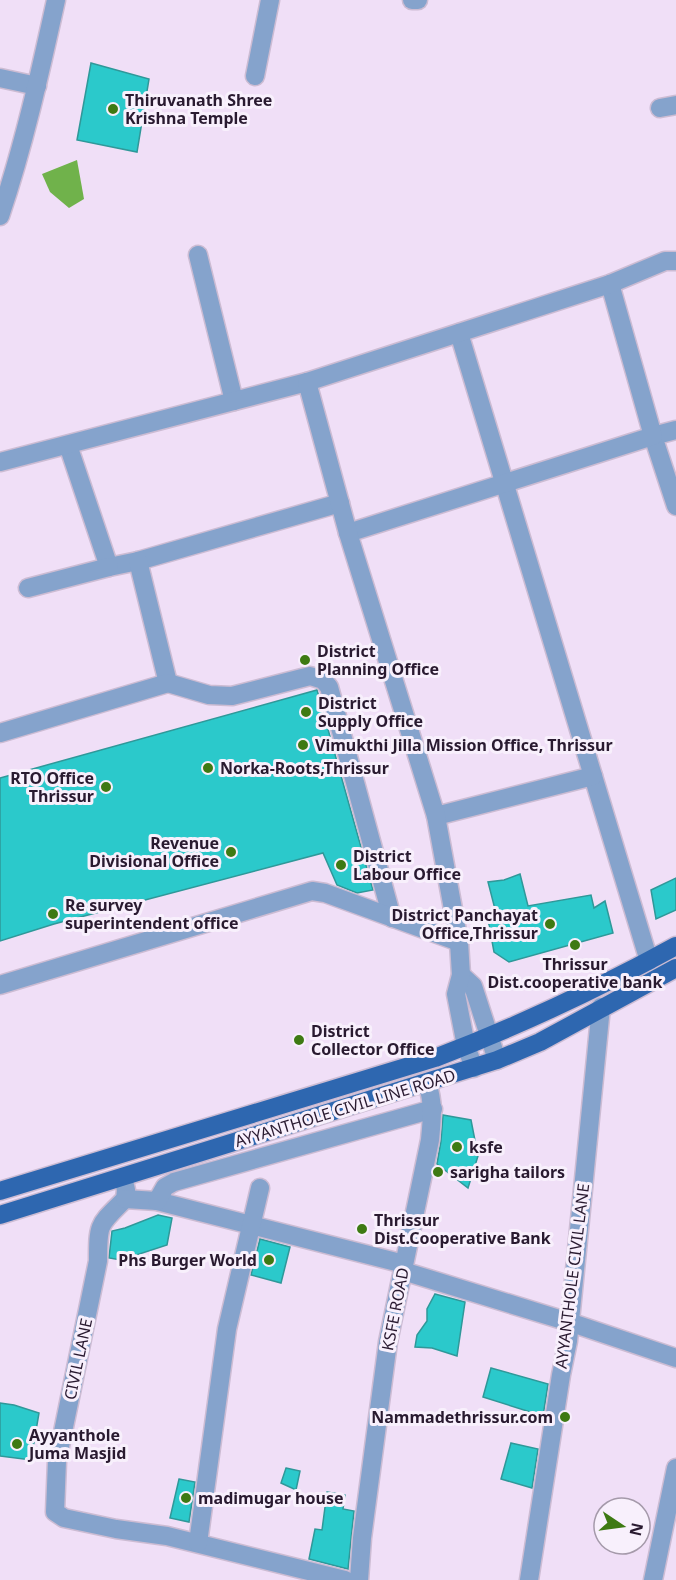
<svg xmlns="http://www.w3.org/2000/svg" width="676" height="1580" font-family="'Noto Sans',sans-serif">
<rect width="100%" height="100%" fill="#f0dff7"/>
<!-- water -->
<path fill="#70b24b" d="M77,160L84,199L69,208L50,192L42,174Z"/>
<!-- building -->
<g fill="#2bc9cb" stroke="#2f9899" stroke-width="1.5">
<path d="M91,63L149,79L137,152L77,140Z"/>
<path d="M317,690L373,890L357,893L337,885L323,853L54,924L0,941V778Z"/>
<path d="M520,874L528,906L591,895L594,908L605,901L613,933L509,962L494,952L487,914L496,913L488,882L504,880Z"/>
<path d="M676,878V910L656,919L651,890Z"/>
<path d="M443,1115L471,1120L478,1156L468,1188L437,1164L441,1141Z"/>
<path d="M158,1215L172,1218L167,1245L121,1260L109,1258L112,1231L125,1228Z"/>
<path d="M260,1239L290,1247L281,1283L251,1275Z"/>
<path d="M435,1294L465,1302L457,1356L432,1348L415,1347L417,1335L427,1321V1309Z"/>
<path d="M491,1368L548,1384L543,1416L483,1397Z"/>
<path d="M0,1403L14,1405L39,1413L31,1460L0,1456Z"/>
<path d="M511,1443L538,1449L532,1488L501,1479Z"/>
<path d="M286,1468L300,1471L296,1490L281,1483Z"/>
<path d="M179,1479L195,1482L189,1522L170,1518Z"/>
<path d="M327,1492L345,1495L343,1509L354,1511L348,1569L309,1559L315,1529L322,1530Z"/>
</g>
<g fill="none" stroke-linecap="round" stroke-linejoin="round">
<!-- minor casing -->
<g stroke="#ccbcd3" stroke-width="21">
<g id="minor">
<path d="M412,0H418"/>
<path d="M255,76L270,0"/>
<path d="M0,78L37,86"/>
<path d="M660,108L676,105"/>
<path d="M0,216C24,145 40,73 56,0"/>
<path d="M198,255L234,401"/>
<path d="M459,333L649,961"/>
<path d="M676,430L653,436L676,506"/>
<path d="M68,445L109,567L138,561L340,503"/>
<path d="M0,462L307,382"/>
<path d="M348,533L653,436L610,284"/>
<path d="M138,561L168,683"/>
<path d="M28,588L109,567"/>
<path d="M0,733L168,683L209,695L232,696L310,676L323,680L329,687L392,918"/>
<path d="M436,816L593,776"/>
<path d="M461,975L473,986L497,1060"/>
<path d="M0,985L312,891L325,893L459,942"/>
<path d="M474,1068L466,1046L456,994L461,975L459,942L436,816L348,533L307,382L610,284L665,261H676"/>
<path d="M123,1177L126,1190L125,1199C99,1225 98,1222 98,1261L57,1461L55,1512L64,1518L116,1529L167,1536L345,1580"/>
<path d="M125,1199L157,1201L404,1264"/>
<path d="M157,1201L165,1187L174,1182L433,1109"/>
<path d="M403,1271L569,1322L676,1358"/>
<path d="M198,1543L227,1329L260,1188"/>
<path d="M359,1580L362,1538L388,1342L430,1140C432,1119 434,1103 427,1083"/>
<path d="M529,1580L561,1375L568,1341L601,1007"/>
<path d="M653,1580L676,1468"/>
</g>
</g>
<!-- major casing -->
<g stroke="#ccbcd3" stroke-width="21">
<g id="major">
<path d="M0,1191L435,1058C518,1026 598,989 676,946"/>
<path d="M0,1215L497,1060L540,1042L676,968"/>
</g>
</g>
<!-- minor -->
<use href="#minor" stroke="#85a3cc" stroke-width="18"/>
<!-- major -->
<use href="#major" stroke="#2e67b0" stroke-width="18"/>
</g>
<!-- markers -->
<g fill="#3e7a13" stroke="#f8f0fc" stroke-width="2">
<circle cx="113" cy="109" r="6"/>
<circle cx="305" cy="660" r="6"/>
<circle cx="306" cy="712" r="6"/>
<circle cx="303" cy="745" r="6"/>
<circle cx="208" cy="768" r="6"/>
<circle cx="106" cy="787" r="6"/>
<circle cx="231" cy="852" r="6"/>
<circle cx="341" cy="865" r="6"/>
<circle cx="53" cy="914" r="6"/>
<circle cx="550" cy="924" r="6"/>
<circle cx="575" cy="945" r="6"/>
<circle cx="299" cy="1040" r="6"/>
<circle cx="457" cy="1147" r="6"/>
<circle cx="438" cy="1172" r="6"/>
<circle cx="362" cy="1229" r="6"/>
<circle cx="269" cy="1260" r="6"/>
<circle cx="565" cy="1417" r="6"/>
<circle cx="17" cy="1444" r="6"/>
<circle cx="186" cy="1498" r="6"/>
</g>
<g text-anchor="middle" stroke-width="6" stroke-linejoin="round" paint-order="stroke">
<!-- poi labels -->
<g font-size="16" font-weight="bold" fill="#291a30" stroke="#f8f0fc" text-anchor="start">
<text x="125" y="106">Thiruvanath Shree<tspan x="125" dy="18">Krishna Temple</tspan></text>
<text x="317" y="657">District<tspan x="317" dy="18">Planning Office</tspan></text>
<text x="318" y="709">District<tspan x="318" dy="18">Supply Office</tspan></text>
<text x="315" y="751">Vimukthi Jilla Mission Office, Thrissur</text>
<text x="220" y="774">Norka-Roots,Thrissur</text>
<text x="94" y="784" text-anchor="end">RTO Office<tspan x="94" dy="18">Thrissur</tspan></text>
<text x="219" y="849" text-anchor="end">Revenue<tspan x="219" dy="18">Divisional Office</tspan></text>
<text x="353" y="862">District<tspan x="353" dy="18">Labour Office</tspan></text>
<text x="65" y="911">Re survey<tspan x="65" dy="18">superintendent office</tspan></text>
<text x="538" y="921" text-anchor="end">District Panchayat<tspan x="538" dy="18">Office,Thrissur</tspan></text>
<text x="575" y="970" text-anchor="middle">Thrissur<tspan x="575" dy="18">Dist.cooperative bank</tspan></text>
<text x="311" y="1037">District<tspan x="311" dy="18">Collector Office</tspan></text>
<text x="469" y="1153">ksfe</text>
<text x="450" y="1178">sarigha tailors</text>
<text x="374" y="1226">Thrissur<tspan x="374" dy="18">Dist.Cooperative Bank</tspan></text>
<text x="257" y="1266" text-anchor="end">Phs Burger World</text>
<text x="553" y="1423" text-anchor="end">Nammadethrissur.com</text>
<text x="29" y="1441">Ayyanthole<tspan x="29" dy="18">Juma Masjid</tspan></text>
<text x="198" y="1504">madimugar house</text>
</g>
<!-- street labels -->
<g font-size="16" fill="#291a30" stroke="#f8f0fc">
<text transform="translate(345 1108) rotate(-17)" y="6">AYYANTHOLE CIVIL LINE ROAD</text>
<text transform="translate(572 1276) rotate(-83)" y="6">AYYANTHOLE CIVIL LANE</text>
<text transform="translate(395 1309) rotate(-79)" y="6">KSFE ROAD</text>
<text transform="translate(78 1359) rotate(-78)" y="6">CIVIL LANE</text>
</g>
</g>
<!-- north arrow -->
<g transform="translate(622 1526) rotate(103)"><circle r="28" fill="#f8f0fc" stroke="#a59aaa" stroke-width="1.5"/>
<path d="M0-4.5L10 22L0 15L-10 22Z" fill="#3e7a13"/>
<text y="-9" font-size="16" font-weight="bold" text-anchor="middle" fill="#291a30">N</text>
</g>
</svg>
